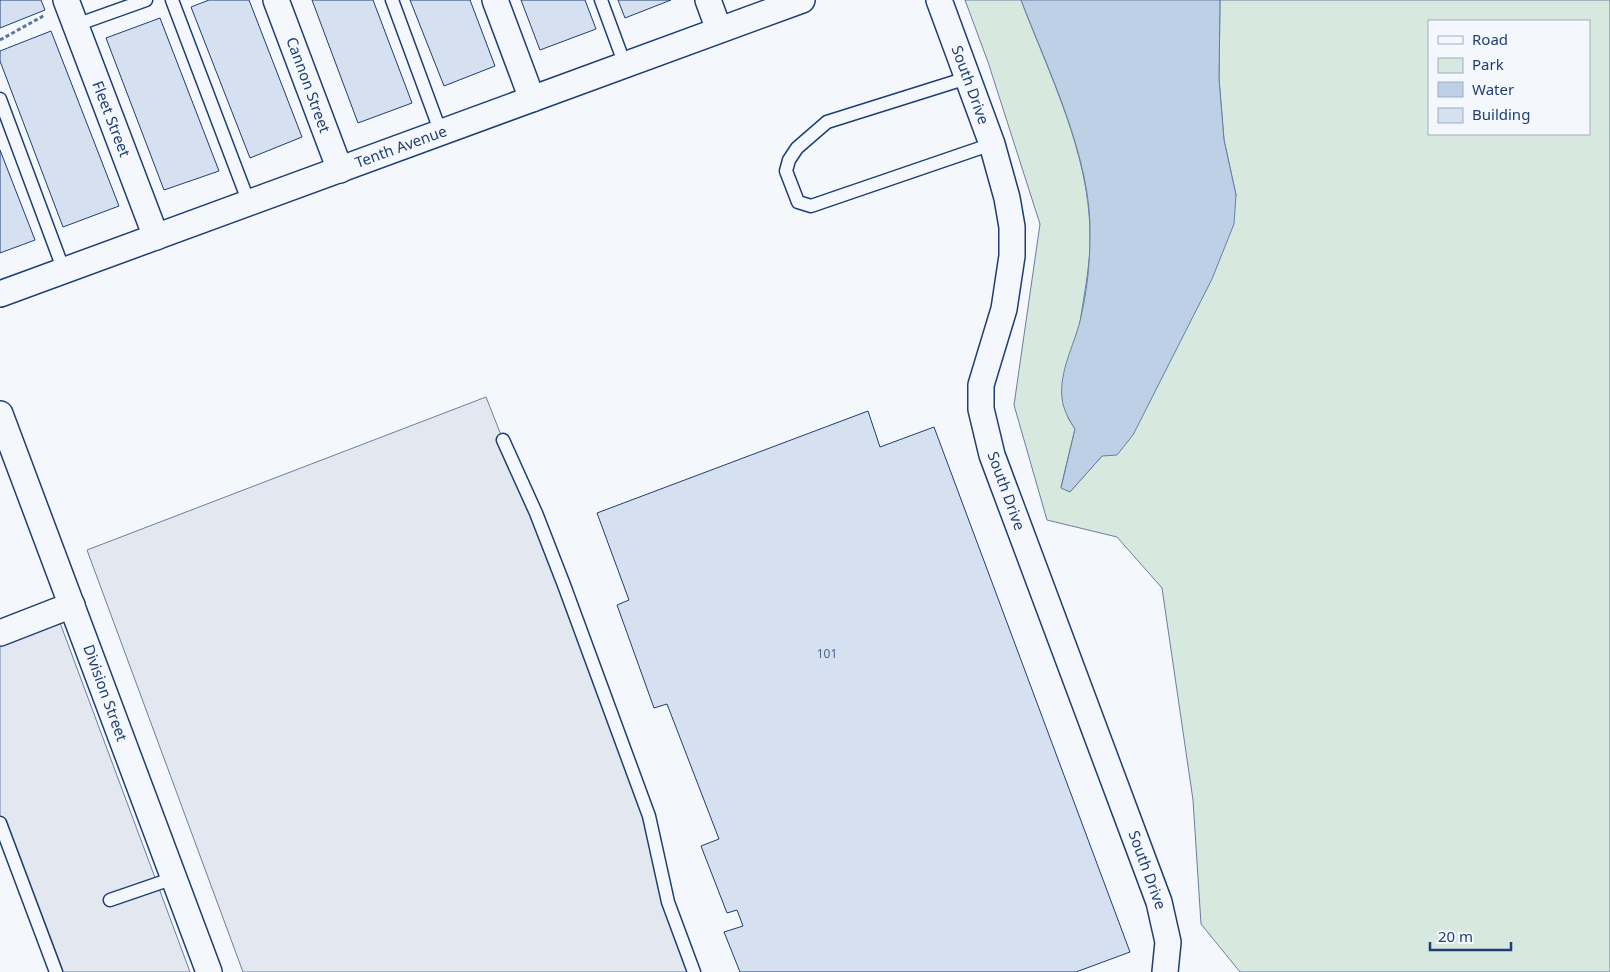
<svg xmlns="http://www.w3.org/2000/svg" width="1610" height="972" font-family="'Noto Sans',sans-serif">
<rect width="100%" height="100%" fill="#f4f7fb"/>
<!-- green -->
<path fill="#d7e8df" stroke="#687fa3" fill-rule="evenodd" d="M965,0H1021C1049,74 1089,152 1090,233C1091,263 1084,293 1080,323C1075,355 1072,386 1068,418L1075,429L1061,487L1070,492L1102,456L1236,195L1224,140L1219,79L1220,0H1610V972H1240L1201,924L1193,800L1162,588L1117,537L1047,520L1014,405L1040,224L988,62ZM1429,21H1589V134H1429Z"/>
<!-- parking -->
<g fill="#e3e8f0" stroke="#687fa3">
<path d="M486,397L622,742L694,972H243L87,550Z"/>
<path d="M56,612L157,883L190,972H56L0,823V633Z"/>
</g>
<!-- water -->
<path fill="#bed0e5" stroke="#687fa3" d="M1021,0H1220L1219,79L1224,140L1236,195L1234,224L1212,279L1133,435L1117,455L1102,456L1070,492L1061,488L1075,429C1069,420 1063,409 1062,398C1059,372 1074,345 1080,321C1087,292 1090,264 1090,235C1092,159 1048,70 1021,0Z"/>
<!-- building -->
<g fill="#d5e0f0" stroke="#1d3f73">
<path d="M0,0H41L45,10L0,28Z"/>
<path d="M209,0H249L302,137L250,158L191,7Z"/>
<path d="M312,0H373L412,103L358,123Z"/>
<path d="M410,0H470L495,66L444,86Z"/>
<path d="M521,0H585L596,29L540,50Z"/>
<path d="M618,0H671L625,18Z"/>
<path d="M160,18L219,171L164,190L106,38Z"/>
<path d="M51,31L119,206L63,227L0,61V51Z"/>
<path d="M0,150L35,240L0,253Z"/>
<path d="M868,411L880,447L934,427L1130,952L1076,972H740L724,932L743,926L737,910L727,913L701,846L719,839L667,704L654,708L617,605L629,600L597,513Z"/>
</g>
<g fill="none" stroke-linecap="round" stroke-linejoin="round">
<!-- lane casing -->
<g stroke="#1d3f73" stroke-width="15">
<g id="lane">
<path d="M172,0L249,203"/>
<path d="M392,0L441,133"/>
<path d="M601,0L625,65"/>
<path d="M76,25L146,0"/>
<path d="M967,78L827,122L797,148L789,160L786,171L798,202L811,206L992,144"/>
<path d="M0,99L64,271"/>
<path d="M503,440L536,513L564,585L649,816L668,902L694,972"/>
<path d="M0,823L56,972"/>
<path d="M110,900L174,878"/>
</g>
</g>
<!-- street casing -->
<g stroke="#1d3f73" stroke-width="28">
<g id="street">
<path d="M66,0L156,237"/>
<path d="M276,0L340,170"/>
<path d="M495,0L532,99"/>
<path d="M708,0L719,30"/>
<path d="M939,0L992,144L1007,198L1012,227V256L1004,309L981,385V409L992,455L1159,902L1168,942L1165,972"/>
<path d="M0,294L802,0"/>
<path d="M0,414L209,972"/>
<path d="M0,633L72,605"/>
</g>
</g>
<!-- path -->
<path stroke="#5e769c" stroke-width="3" stroke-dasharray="4 2.5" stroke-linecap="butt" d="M0,40L45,15"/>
<!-- lane -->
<use href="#lane" stroke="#f4f7fb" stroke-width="12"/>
<!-- street -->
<use href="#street" stroke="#f4f7fb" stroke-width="25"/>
</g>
<g text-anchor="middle" stroke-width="4" stroke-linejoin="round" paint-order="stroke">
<!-- number labels -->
<g font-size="12" fill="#4b6792">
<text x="827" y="658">101</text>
</g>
<!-- street labels -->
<g font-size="15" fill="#1d3f73" stroke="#f4f7fb">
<text transform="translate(308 85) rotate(70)" y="5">Cannon Street</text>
<text transform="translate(970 85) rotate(70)" y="5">South Drive</text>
<text transform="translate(111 119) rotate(69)" y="5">Fleet Street</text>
<text transform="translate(401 147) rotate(-20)" y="5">Tenth Avenue</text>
<text transform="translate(1006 491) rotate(70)" y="5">South Drive</text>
<text transform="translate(105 693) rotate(70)" y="5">Division Street</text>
<text transform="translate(1147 870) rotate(70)" y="5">South Drive</text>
</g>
</g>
<!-- legend -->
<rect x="1428" y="20" width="162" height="115" fill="#f4f7fb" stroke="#9eadc5"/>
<rect x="1438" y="36" width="25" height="8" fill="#f4f7fb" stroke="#9eadc5"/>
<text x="1472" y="45" font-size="15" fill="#1d3f73">Road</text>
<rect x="1438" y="58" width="25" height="15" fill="#d7e8df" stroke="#9eadc5"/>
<text x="1472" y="70" font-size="15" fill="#1d3f73">Park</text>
<rect x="1438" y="82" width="25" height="15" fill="#bed0e5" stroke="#9eadc5"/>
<text x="1472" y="95" font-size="15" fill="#1d3f73">Water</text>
<rect x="1438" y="108" width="25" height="15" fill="#d5e0f0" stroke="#9eadc5"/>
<text x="1472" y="120" font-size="15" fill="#1d3f73">Building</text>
<!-- scale -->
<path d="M1430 942v8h81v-8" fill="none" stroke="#1d3f73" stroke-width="2.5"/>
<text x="1438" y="942" font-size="15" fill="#1d3f73" stroke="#f4f7fb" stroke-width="4" paint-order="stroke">20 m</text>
</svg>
